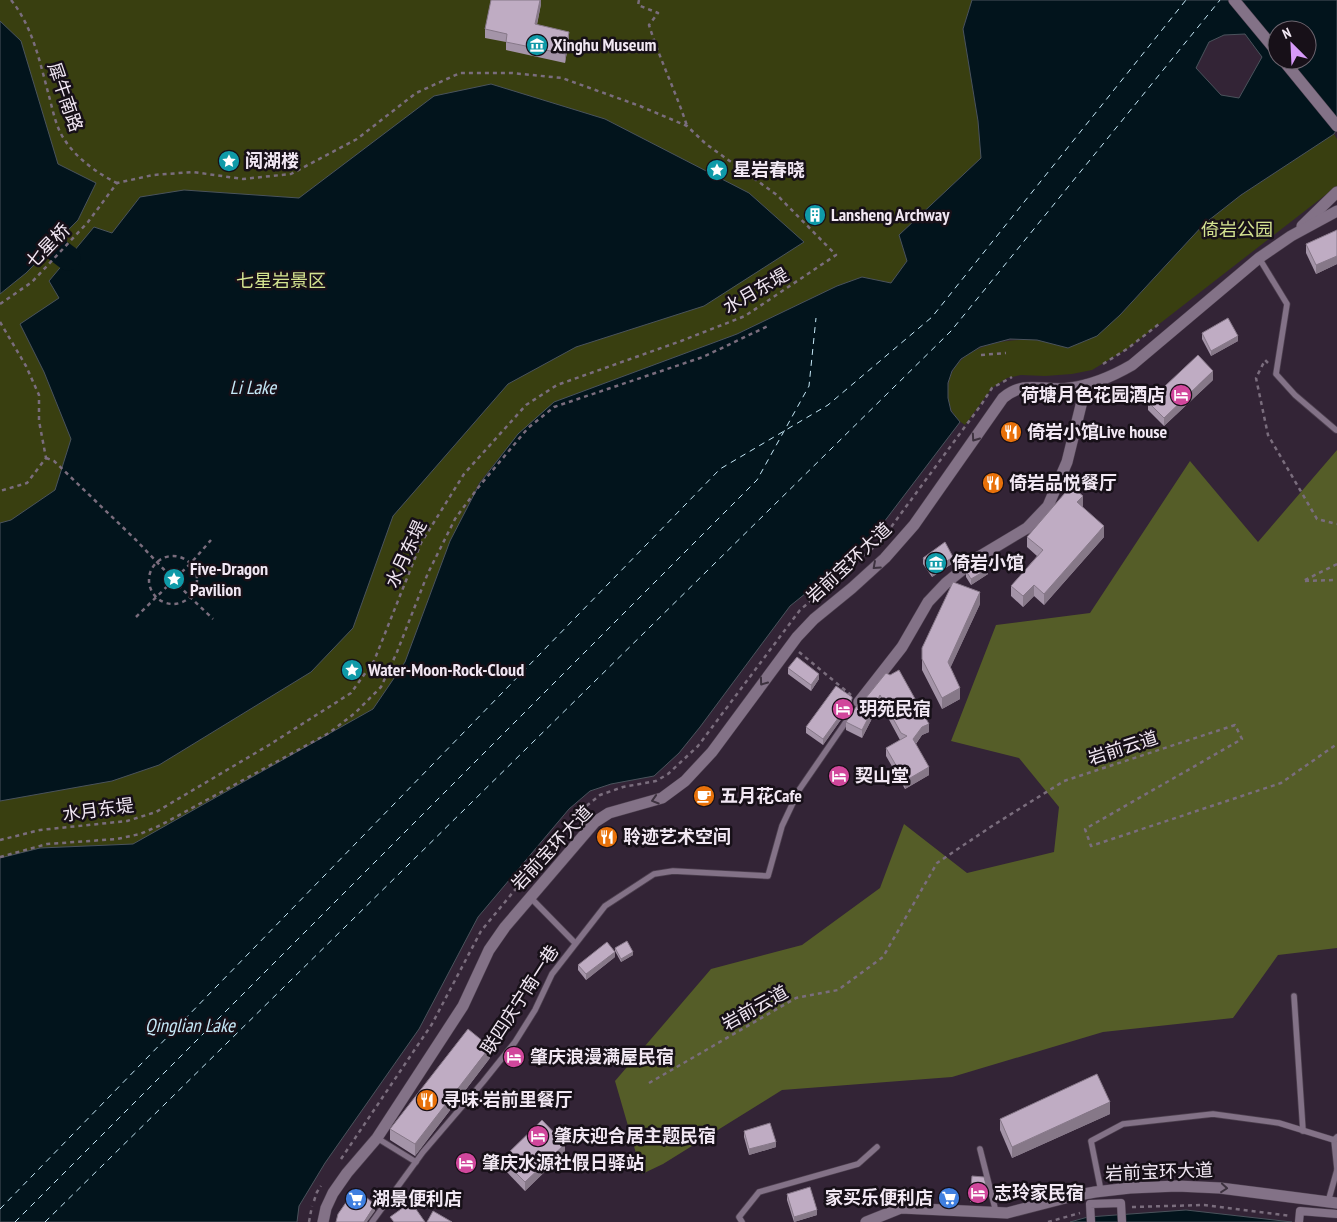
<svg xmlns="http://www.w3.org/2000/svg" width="1337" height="1222" font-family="'PT Sans Narrow','Noto Sans SC',sans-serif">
<rect width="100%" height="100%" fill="#332436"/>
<!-- green -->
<g fill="#393f10" fill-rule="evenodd">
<path d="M0,0H972L963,29L978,121L981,158L899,235L907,261L891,283L862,277L837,286L737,334L555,402L518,434L479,483L450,541L405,662L373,709L133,844L40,848L0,858Z"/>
<path d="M1222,0H1337V129L1334,134L1337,139V186L1127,349L1092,370L1072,374L1045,376L1021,375L1007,378L992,388L965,425C954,418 948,407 948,393C947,349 999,338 1034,340C1045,341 1057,345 1068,348L1120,315L1204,224L1241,195L1333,134ZM1277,30H1307V60H1277Z"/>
</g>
<!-- forest -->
<path fill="#555d28" d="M1337,450V948L1278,955L1233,1018L1103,1032L952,1077L782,1090L663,1164L642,1174L615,1081L711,969L802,945L880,888L904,824L967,873L1054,852L1059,807L1019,758L951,741L996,625L1090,613L1190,461L1258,542Z"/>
<!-- water -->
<g fill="#02141c" stroke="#4a535c" fill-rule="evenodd">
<path d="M972,0H1337V129L1334,134L1241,195L1204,224L1120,315L1097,336L1068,348L1037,340L1010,339L980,347L961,359L952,371L948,383V398L951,411L960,422L868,543L790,606L700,727L679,753L654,776L611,784L590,791L569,809L478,917L419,1029L325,1163L299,1206L297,1222H0V858L40,848L133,844L373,709L405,662L450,541L480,483L518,434L554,402L737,334L837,286L862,277L891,283L907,261L899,235L981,158L978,121L963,29ZM1277,30H1307V60H1277ZM1245,34L1262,57L1239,98L1221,95L1196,68L1209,42L1224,35Z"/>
<path d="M0,21L21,41L58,164L96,183L78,220L26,273L0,294Z"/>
<path d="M491,84L605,119L749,193L804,242L704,306L576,347L508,384L393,516L353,628L311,672L159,765L112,781L0,801V523L11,520L55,490L71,439L44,372L20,324L59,298L49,281L94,227L112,233L140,197L184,190L299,198L434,96Z"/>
<path d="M1186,1210L1292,1222H1070L1088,1217Z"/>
</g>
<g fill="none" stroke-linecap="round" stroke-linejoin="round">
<!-- river -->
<path stroke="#02141c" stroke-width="25" d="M52,246L68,258"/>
<!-- ferry -->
<g stroke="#c5e8f7" stroke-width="1" stroke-dasharray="6 5" stroke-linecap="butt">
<path d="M0,1209L720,469L828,405L932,317L1186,0"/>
<path d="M15,1222L757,480L809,386L816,318"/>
<path d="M45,1222L951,331L1220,0"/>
</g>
<!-- service casing -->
<g stroke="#4e4150" stroke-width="7">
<g id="service">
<path d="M1259,258L1287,304L1276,374L1295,395L1336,430"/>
<path d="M530,897L575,943"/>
<path d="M1294,996L1303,1131"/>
<path d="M377,1138L416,1162"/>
<path d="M1334,1140L1337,1169"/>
<path d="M980,1149L996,1212"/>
<path d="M1101,1191L1091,1141L1123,1124L1213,1114L1279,1123L1334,1140L1337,1137"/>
<path d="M1328,1202L1337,1170"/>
<path d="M372,1222L423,1152L483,1082L515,1042L535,1010L552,974L605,906L654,874L673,871L768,876L782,826L799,790L850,716"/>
<path d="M742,1222L739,1217L759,1192L858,1164L877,1147"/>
</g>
</g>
<!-- pedestrian casing -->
<g stroke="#4e4150" stroke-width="9">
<g id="pedestrian">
<path d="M1091,1222L1090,1204L1121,1203L1122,1222"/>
<path d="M1299,1222L1300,1211L1337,1214"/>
</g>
</g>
<!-- minor casing -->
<g stroke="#4e4150" stroke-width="12">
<g id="minor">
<path d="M1234,0L1277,52"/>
<path d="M1283,60L1337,126"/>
<path d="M1302,226L1337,192"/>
<path d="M859,702L902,647L928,602L946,583L977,558L1027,528L1048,506L1067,462L1086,385"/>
<path d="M323,1222L326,1208L333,1193L347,1173L377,1138L463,1006L489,950L505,927L595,822L609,813L662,798L685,781L712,752L797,637L814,619L852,588L885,558L914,525L1003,398C1025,379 1044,392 1070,388C1093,385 1113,376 1132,365L1259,258L1291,236L1337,211"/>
<path d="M866,1222L901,1208L1007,1213L1073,1196L1095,1192L1130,1188L1177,1186L1220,1188L1337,1203"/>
</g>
</g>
<!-- path -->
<g stroke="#7a6d7d" stroke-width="2.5" stroke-dasharray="4 4" stroke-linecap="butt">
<path d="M11,0C33,27 40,63 49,96C53,111 56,127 64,139C76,158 98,174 117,183"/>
<path d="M639,0L638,5L658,13L649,25C660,60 676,92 687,126"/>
<path d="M0,304L32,282L88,222L117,183L153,175L193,172L243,179L291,174L357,139L416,93L460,73H512L562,78L640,106L687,126L706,144L777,195L836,255L745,316L681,341L557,385L526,405L464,474L421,543L374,661L351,693L269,745L156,812L127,821L40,830L0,840"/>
<path d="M0,322L26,366L39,395V421L46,458L27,483L0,491"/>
<path d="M981,355L1006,353"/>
<path d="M1268,363L1265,360L1256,378L1268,435L1317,519L1337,524"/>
<path d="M1103,364L1127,349L1159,324"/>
<path d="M46,458L54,461L136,540L190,597L213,619"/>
<circle cx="173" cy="580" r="24"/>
<path d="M1337,564L1303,581L1337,580"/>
<path d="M136,617L191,563L211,540"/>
<path d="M799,652L851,695"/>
<path d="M0,857L47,844L117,839L140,834L161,825L329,733L355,713L381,687L397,652L428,573L455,519L477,489L528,428L554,407L703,357L770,325"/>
<path d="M649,1083L796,998L838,990L883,957L937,863L992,826L1064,781L1235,725L1242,739L1085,829L1091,846L1281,783L1337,744"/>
<path d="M341,1159L432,1024L481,931L580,811L600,795L623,787L656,781L668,774L698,746L800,610L880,542L981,405L992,388L1012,377"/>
<path d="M314,1201L317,1192L321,1186"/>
<path d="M1132,1207L1204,1205L1291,1216"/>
<path d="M309,1222L312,1206"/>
<path d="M1048,1222L1080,1213"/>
</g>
<!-- service -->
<use href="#service" stroke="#837287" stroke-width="5.5"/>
<!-- pedestrian -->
<use href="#pedestrian" stroke="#837287" stroke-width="8"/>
<!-- minor -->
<use href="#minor" stroke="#837287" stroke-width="11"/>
</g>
<!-- wall -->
<g fill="#a494a8">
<path d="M541,0V4L537,25L569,40L565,63L506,50V42L485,38V29Z"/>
<path d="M1337,230V264L1316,274L1306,253V244Z"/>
<path d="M1202,333L1238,341L1211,356L1202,339Z"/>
<path d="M1213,380L1164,426L1148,410V402Z"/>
<path d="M1083,506L1082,507L1104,537L1044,605L1034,596L1023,607L1011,596V586L1037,556L1027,547V537Z"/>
<path d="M923,558L953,563L932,577L923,564Z"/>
<path d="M966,571L988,574L971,585L966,577Z"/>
<path d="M980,604L950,668L960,699L942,709L922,670V648Z"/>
<path d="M788,668L819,679L811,691L788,674Z"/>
<path d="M886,673L929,732L922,735L916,744L929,775L905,789L886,756V748L900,740L880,703L862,738L846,730V722Z"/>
<path d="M852,704L823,745L806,733V727Z"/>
<path d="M615,948L633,955L621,962L615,951Z"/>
<path d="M615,957L586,980L578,970V965Z"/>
<path d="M490,1058L415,1156L390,1140V1129Z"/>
<path d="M1110,1114L1012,1158L1000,1130V1119Z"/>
<path d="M744,1131L776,1147L749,1155L744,1137Z"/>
<path d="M565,1152L525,1191L502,1167V1159Z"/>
<path d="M986,1190L984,1203L970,1202V1196Z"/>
<path d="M787,1194L817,1215L794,1222L787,1200Z"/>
</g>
<!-- shaded-wall -->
<g fill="#867888">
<path d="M540,0H541V4L535,33V24Z"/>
<path d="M569,32V40L565,63V54Z"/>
<path d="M1337,256V264L1316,274V265Z"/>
<path d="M1238,336V341L1211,356V351Z"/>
<path d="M1213,371V380L1164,426V418Z"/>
<path d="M1083,496V506L1077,513V502Z"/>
<path d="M1104,526V537L1044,605V594Z"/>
<path d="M953,557V563L932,577V571Z"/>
<path d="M988,569V574L971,585V579Z"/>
<path d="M1034,585V596L1023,607V596Z"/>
<path d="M980,592V604L948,673V662Z"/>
<path d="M819,674V679L811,691V685Z"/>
<path d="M960,688V699L942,709V698Z"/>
<path d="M880,695V703L862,738V730Z"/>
<path d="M852,699V704L823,745V739Z"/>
<path d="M929,724V732L922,735L913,747V739L922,727Z"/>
<path d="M929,767V775L905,789V781Z"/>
<path d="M615,952V957L586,980V974Z"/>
<path d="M633,952V955L621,962V959Z"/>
<path d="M490,1047V1058L415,1156V1144Z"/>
<path d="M1110,1102V1114L1012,1158V1147Z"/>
<path d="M776,1142V1147L749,1155V1149Z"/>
<path d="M565,1144V1152L525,1191V1182Z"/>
<path d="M375,1205V1211L367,1222H364Z"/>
<path d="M817,1210V1215L794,1222V1217Z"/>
</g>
<!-- building -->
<g fill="#bfacc3" stroke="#867888">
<path d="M491,0H540L535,24L569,32L565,54L506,42L507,34L485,29Z"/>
<path d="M1337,230V256L1316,265L1306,244Z"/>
<path d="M1228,318L1238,336L1211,351L1202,333Z"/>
<path d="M1198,355L1213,371L1164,418L1148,402Z"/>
<path d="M1071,486L1083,496L1077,502L1104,526L1044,594L1034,585L1023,596L1011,586L1043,550L1027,537Z"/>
<path d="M945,542L953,557L932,571L923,558Z"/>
<path d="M982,559L988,569L971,579L966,571Z"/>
<path d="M953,582L980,592L948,662L960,688L942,698L922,659V648Z"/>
<path d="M797,657L819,674L811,685L788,668Z"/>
<path d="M899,670L929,724L922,727L913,739L929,767L905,781L886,748L907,736L901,733L880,695L862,730L846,722L860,701L865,699L886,673L890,675Z"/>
<path d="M836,686L852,697V699L823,739L806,727Z"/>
<path d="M627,941L633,952L621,959L615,948Z"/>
<path d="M607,942L615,952L586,974L578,965Z"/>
<path d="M468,1029L490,1047L415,1144L390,1129Z"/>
<path d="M1097,1074L1110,1102L1012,1147L1000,1119Z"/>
<path d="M542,1120L565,1144L525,1182L502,1159Z"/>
<path d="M770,1123L776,1142L749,1149L744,1131Z"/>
<path d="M972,1176L984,1177L986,1185L984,1198L970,1196Z"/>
<path d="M810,1187L817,1210L794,1217L787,1194Z"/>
<path d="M356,1188L375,1205L364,1222H336L338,1214Z"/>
<path d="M411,1202L425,1222H394L390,1217Z"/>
<path d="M433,1211L452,1222H427Z"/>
</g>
<!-- one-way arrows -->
<defs><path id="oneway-chevron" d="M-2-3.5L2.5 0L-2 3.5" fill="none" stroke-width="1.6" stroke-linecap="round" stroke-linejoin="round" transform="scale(1.25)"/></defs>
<g stroke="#3d323f">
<use href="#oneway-chevron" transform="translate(975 438) rotate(125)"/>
<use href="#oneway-chevron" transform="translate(876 566) rotate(138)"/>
<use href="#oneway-chevron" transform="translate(763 682) rotate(126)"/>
<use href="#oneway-chevron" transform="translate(655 800) rotate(163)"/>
<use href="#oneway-chevron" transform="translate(1224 1188) rotate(5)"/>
</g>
<!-- icons -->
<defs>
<g id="museum-disc" transform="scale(1.125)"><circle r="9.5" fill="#0f9aa8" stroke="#171018"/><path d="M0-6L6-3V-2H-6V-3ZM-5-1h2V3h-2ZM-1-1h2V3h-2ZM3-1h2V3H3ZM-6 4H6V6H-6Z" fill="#fff"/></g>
<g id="sight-disc" transform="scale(1.125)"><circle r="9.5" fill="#0f9aa8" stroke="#171018"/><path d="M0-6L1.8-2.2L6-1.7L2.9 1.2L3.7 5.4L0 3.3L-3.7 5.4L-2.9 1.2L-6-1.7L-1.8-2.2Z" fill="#fff"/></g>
<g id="building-disc" transform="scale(1.125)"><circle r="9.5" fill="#0f9aa8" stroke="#171018"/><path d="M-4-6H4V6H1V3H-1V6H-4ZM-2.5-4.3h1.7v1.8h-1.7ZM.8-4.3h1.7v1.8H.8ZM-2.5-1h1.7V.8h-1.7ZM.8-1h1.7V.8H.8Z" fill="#fff"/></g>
<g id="hotel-disc" transform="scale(1.125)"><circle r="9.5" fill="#d1479c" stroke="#171018"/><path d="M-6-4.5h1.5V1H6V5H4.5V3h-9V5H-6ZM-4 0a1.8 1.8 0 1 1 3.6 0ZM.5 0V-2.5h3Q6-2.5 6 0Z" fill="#fff"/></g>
<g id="restaurant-disc" transform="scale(1.125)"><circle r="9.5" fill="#e8710a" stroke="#171018"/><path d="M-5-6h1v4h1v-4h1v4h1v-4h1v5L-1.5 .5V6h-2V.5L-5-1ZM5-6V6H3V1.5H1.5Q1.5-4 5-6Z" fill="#fff"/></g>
<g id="cafe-disc" transform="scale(1.125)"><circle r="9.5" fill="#e8710a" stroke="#171018"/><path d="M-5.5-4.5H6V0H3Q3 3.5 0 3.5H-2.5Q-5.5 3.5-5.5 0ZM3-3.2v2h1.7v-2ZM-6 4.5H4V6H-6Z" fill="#fff"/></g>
<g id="supermarket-disc" transform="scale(1.125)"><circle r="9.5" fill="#3f7fe0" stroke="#171018"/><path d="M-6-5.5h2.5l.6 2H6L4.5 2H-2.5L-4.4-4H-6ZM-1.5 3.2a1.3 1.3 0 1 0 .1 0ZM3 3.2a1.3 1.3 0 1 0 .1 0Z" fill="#fff"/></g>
</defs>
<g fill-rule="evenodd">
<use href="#museum-disc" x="537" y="45"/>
<use href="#sight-disc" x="229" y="161"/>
<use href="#sight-disc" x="717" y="170"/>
<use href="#building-disc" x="815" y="215"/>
<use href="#hotel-disc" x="1181" y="395"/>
<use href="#restaurant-disc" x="1011" y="432"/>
<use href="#restaurant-disc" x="993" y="483"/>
<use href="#museum-disc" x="936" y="563"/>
<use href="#sight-disc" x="174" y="579"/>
<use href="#sight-disc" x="352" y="670"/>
<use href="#hotel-disc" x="843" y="709"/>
<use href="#hotel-disc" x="839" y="776"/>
<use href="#cafe-disc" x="704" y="796"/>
<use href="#restaurant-disc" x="607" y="837"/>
<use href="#hotel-disc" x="514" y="1057"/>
<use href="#restaurant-disc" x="427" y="1100"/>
<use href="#hotel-disc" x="538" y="1136"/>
<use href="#hotel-disc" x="466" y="1163"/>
<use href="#hotel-disc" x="978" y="1193"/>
<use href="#supermarket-disc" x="949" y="1198"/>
<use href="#supermarket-disc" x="356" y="1199"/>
</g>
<g text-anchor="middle" stroke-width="5" stroke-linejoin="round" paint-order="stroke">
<!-- poi labels -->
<g font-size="18" font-weight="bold" fill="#f1e7f3" stroke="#171018" text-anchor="start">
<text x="553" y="51">Xinghu Museum</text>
<text x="245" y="167">阅湖楼</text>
<text x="733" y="176">星岩春晓</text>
<text x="831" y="221">Lansheng Archway</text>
<text x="1165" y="401" text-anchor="end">荷塘月色花园酒店</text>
<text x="1027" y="438">倚岩小馆Live house</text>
<text x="1009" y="489">倚岩品悦餐厅</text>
<text x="952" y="569">倚岩小馆</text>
<text x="190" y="575">Five-Dragon<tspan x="190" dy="21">Pavilion</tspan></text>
<text x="368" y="676">Water-Moon-Rock-Cloud</text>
<text x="859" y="715">玥苑民宿</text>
<text x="855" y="782">契山堂</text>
<text x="720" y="802">五月花Cafe</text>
<text x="623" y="843">聆迹艺术空间</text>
<text x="530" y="1063">肇庆浪漫满屋民宿</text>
<text x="443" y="1106">寻味·岩前里餐厅</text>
<text x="554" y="1142">肇庆迎合居主题民宿</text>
<text x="482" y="1169">肇庆水源社假日驿站</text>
<text x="994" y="1199">志玲家民宿</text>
<text x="933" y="1204" text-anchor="end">家买乐便利店</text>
<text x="372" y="1205">湖景便利店</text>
</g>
<!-- street labels -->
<g font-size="18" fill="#f1e7f3" stroke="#171018">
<text transform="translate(65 97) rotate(71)" y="6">犀牛南路</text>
<text transform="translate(48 246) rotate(-46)" y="6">七星桥</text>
<text transform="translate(756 291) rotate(-30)" y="6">水月东堤</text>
<text transform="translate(406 554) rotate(-65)" y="6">水月东堤</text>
<text transform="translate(849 563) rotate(-43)" y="6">岩前宝环大道</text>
<text transform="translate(1123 748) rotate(-18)" y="6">岩前云道</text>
<text transform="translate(98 810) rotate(-8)" y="6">水月东堤</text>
<text transform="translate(552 848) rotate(-47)" y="6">岩前宝环大道</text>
<text transform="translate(520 1000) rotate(-57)" y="6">联四庆宁南一巷</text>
<text transform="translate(755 1008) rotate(-29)" y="6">岩前云道</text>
<text transform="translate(1159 1172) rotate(-2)" y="6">岩前宝环大道</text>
</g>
<!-- park labels -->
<g font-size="18" fill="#d4e290" stroke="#171018">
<text x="1237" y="236">倚岩公园</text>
<text x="281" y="287">七星岩景区</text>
</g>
<!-- water labels -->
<g font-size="19" font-style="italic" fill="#c5e8f7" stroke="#171018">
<text x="253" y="394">Li Lake</text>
<text x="190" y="1032">Qinglian Lake</text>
</g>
</g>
<!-- north arrow -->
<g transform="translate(1292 45) rotate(336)"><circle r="24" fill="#171018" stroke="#6e6670"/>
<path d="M0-4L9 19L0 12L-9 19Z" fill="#d79bf9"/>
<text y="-8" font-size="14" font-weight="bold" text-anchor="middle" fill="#f1e7f3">N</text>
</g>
</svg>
